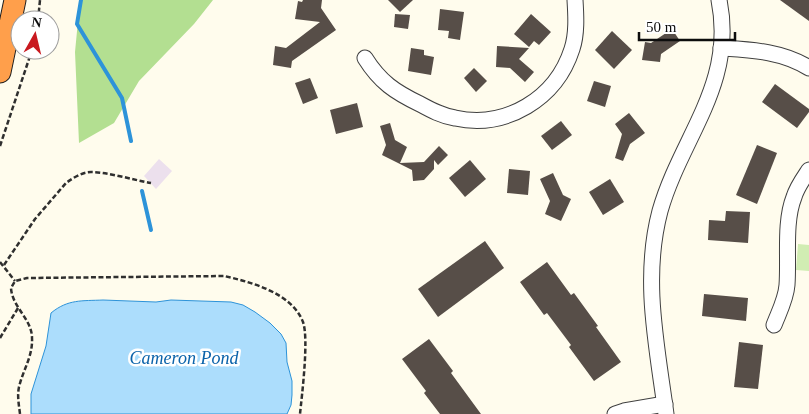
<svg xmlns="http://www.w3.org/2000/svg" width="809" height="414" font-family="Georgia,serif">
<rect width="100%" height="100%" fill="#fffced"/>
<!-- industrial -->
<path fill="#ece0ed" d="M159,159L172,171L156,189L144,176Z"/>
<!-- green -->
<path fill="#d1edb3" d="M798,244L809,245V271L796,270Z"/>
<!-- forest -->
<path fill="#b3df91" d="M80,0H213L194,24L139,81L114,123L79,143L75,52Z"/>
<!-- water -->
<path fill="#acddfc" stroke="#2d93d9" d="M103,300L156,302L171,300L231,302L243,305L255,312L270,323L281,334L286,343L287,362L292,381V395L291,405L287,414H31V394L46,346L51,313C68,299 82,301 103,300Z"/>
<g fill="none" stroke-linecap="round" stroke-linejoin="round">
<!-- stream -->
<g stroke="#2d93d9" stroke-width="4">
<path d="M81,0L77,24L122,98L131,141"/>
<path d="M142,191L151,230"/>
</g>
</g>
<!-- building -->
<g fill="#574e48">
<path d="M303,0H322L321,8L336,30L292,61L291,68L273,65L275,46L286,48L320,22L295,19L298,1L302,2Z"/>
<path d="M388,0H413L400,12Z"/>
<path d="M780,0H809V21Z"/>
<path d="M440,9L464,12L460,40L448,38L449,31L438,30Z"/>
<path d="M395,14L410,15L408,29L394,27Z"/>
<path d="M531,14L551,32L539,45L534,41L529,47L514,34Z"/>
<path d="M672,29L680,41L661,54L660,62L642,60L645,42L651,43Z"/>
<path d="M612,31L632,50L614,69L595,50Z"/>
<path d="M497,46L529,48L519,59L534,72L525,82L510,68L496,67Z"/>
<path d="M411,48L424,50V55L434,57L431,75L408,71Z"/>
<path d="M474,68L487,81L476,92L464,78Z"/>
<path d="M310,78L318,98L303,104L295,83Z"/>
<path d="M594,81L611,86L605,107L587,101Z"/>
<path d="M775,84L809,109V112L797,128L762,102Z"/>
<path d="M357,103L363,127L336,134L330,110Z"/>
<path d="M629,113L645,133L630,144L623,161L615,158L622,134L615,124Z"/>
<path d="M561,121L572,135L552,150L541,136Z"/>
<path d="M390,123L395,140L407,147L400,163L424,162L439,146L448,155L438,165L434,160V169L424,180L413,181L412,170L382,155L386,145L380,126Z"/>
<path d="M757,145L777,153L757,204L736,195Z"/>
<path d="M470,160L486,179L465,197L449,178Z"/>
<path d="M509,169L530,171L528,195L507,193Z"/>
<path d="M553,173L563,195L571,199L561,221L545,214L550,201L540,179Z"/>
<path d="M610,179L624,202L603,215L589,192Z"/>
<path d="M726,211L750,212L748,243L708,240L709,220L725,221Z"/>
<path d="M485,241L504,268L438,317L418,289Z"/>
<path d="M547,262L571,295L574,293L598,326L596,327L621,362L594,381L569,347L571,345L547,313L544,315L520,282Z"/>
<path d="M704,294L748,298L746,321L702,316Z"/>
<path d="M429,339L453,371L451,373L481,414H440L424,393L426,391L402,359Z"/>
<path d="M739,342L763,345L758,389L734,387Z"/>
</g>
<g fill="none" stroke-linecap="round" stroke-linejoin="round">
<!-- minor casing -->
<g stroke="#404040" stroke-width="17">
<g id="minor">
<path d="M721,48C752,50 782,51 809,68"/>
<path d="M365,58C380,82 395,92 420,104C431,110 442,116 455,118C506,129 556,99 572,49C577,34 576,16 575,0"/>
<path d="M774,325C779,312 786,299 787,285C789,258 784,222 794,197C797,187 803,179 809,170"/>
<path d="M615,414L624,411L665,404"/>
<path d="M666,414C657,346 642,279 660,211C681,137 736,84 719,0"/>
</g>
</g>
<!-- highway casing -->
<g stroke="#1e1e1e" stroke-width="23">
<path id="highway" d="M0,72L15,0"/>
</g>
<!-- path -->
<g stroke="#2f2f2f" stroke-width="2.5" stroke-dasharray="5 2.5" stroke-linecap="butt">
<path d="M38,20L40,0"/>
<path d="M0,146L32,50"/>
<path d="M0,262L15,281"/>
<path d="M4,265L35,219L66,183C73,178 82,172 91,172C107,172 134,180 151,183"/>
<path d="M0,338L18,308"/>
<path d="M20,414C19,405 17,396 19,387C23,370 33,356 32,338C32,319 12,307 11,288L15,281L27,278L224,276C251,282 292,293 303,322C309,339 302,394 300,414"/>
</g>
<!-- minor -->
<use href="#minor" stroke="#fff" stroke-width="15"/>
<!-- highway -->
<use href="#highway" stroke="#ff9f4b" stroke-width="21"/>
</g>
<g text-anchor="middle" stroke-width="5" stroke-linejoin="round" paint-order="stroke">
<!-- water labels -->
<g font-size="18" font-style="italic" fill="#0b63aa" stroke="#fff">
<text x="184" y="364">Cameron Pond</text>
</g>
</g>
<!-- north arrow -->
<g transform="translate(35 35) rotate(8)"><circle r="24" fill="#ffffff" stroke="#9e9e9e"/>
<path d="M0-4L9 19L0 12L-9 19Z" fill="#c9191f"/>
<text y="-8" font-size="14" font-weight="bold" text-anchor="middle" fill="#0d0d0d">N</text>
</g>
<!-- scale -->
<path d="M639 32v8h96v-8" fill="none" stroke="#0d0d0d" stroke-width="2.5"/>
<text x="646" y="32" font-size="15" fill="#0d0d0d" stroke="#ffffff" stroke-width="4" paint-order="stroke">50 m</text>
</svg>
